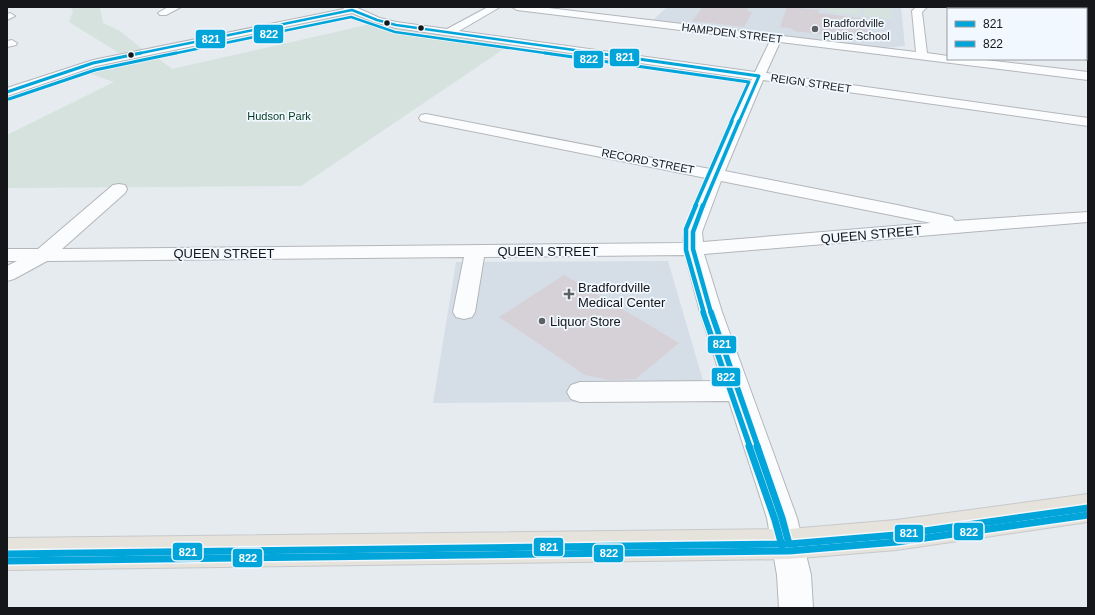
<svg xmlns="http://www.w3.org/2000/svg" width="1095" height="615" font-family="Arial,sans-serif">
<rect width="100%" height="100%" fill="#e6ebf0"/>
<!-- built -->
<g fill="#d5dee7">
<path d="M667,7H901L905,46L885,48L653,20Z"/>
<path d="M668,261L709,401L433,403L456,262Z"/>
</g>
<!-- green -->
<g fill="#d5e2dd">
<path d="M71,7H100L103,23L120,31L142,49L119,53L69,22L73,11Z"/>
<path d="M807,7H861L860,15L829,12V9Z"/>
<path d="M865,7L892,8V19L864,16Z"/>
<path d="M371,24L511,44L301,186L7,188V135L114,82L83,71L153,54L172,69Z"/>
</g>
<!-- building -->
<g fill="#d5d1d6">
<path d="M711,7L730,8L731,7H749L746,11L752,12L744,27L692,21L702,8H710Z"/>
<path d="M787,7L819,10L818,13L868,19L867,39L793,31L794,29L780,27Z"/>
<path d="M564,275L619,307L679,343L636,379L608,380L585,375L499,317Z"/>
</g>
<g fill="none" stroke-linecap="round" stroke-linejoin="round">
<!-- minor casing -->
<g stroke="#b3b6ba" stroke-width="2">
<g id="minor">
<path d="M168,7H181L166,15H160L158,13Z"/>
<path d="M342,7H355L380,18L396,22L447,29L488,7H500L459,31L755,72L770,41L517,10L512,7H540L916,52L912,11L916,7H927L922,12L927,53L948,56V59H977L1088,72V80L780,42L766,73L1088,118V126L763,80L725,171L897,205L952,217L955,221L1088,212V222L704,254L722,312L797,518L811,575L813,608H779L777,575L767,518L729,401L580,402L571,399L567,392L571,385L580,382L722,381L700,312L685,255L484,257L475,312L472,317L464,319L456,317L453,312L464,257L47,261L14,279L7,281V266L17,261H7V249H38L113,185L119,184L125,185L127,189L125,193L62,249L683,243L684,232L706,178L421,121L419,118L421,115L426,114L710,169L752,79L396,28L374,22L352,13L96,66L7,96V88L93,60L344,9ZM721,181L931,223L703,242L702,232Z"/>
<path d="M10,13L15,16L7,20V14Z"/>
<rect x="1086" y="25" width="2" height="7"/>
<path d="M12,40L17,43L16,45L7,47V41Z"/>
<path d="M1086,49H1088V60L1084,59H1086Z"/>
</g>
</g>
<!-- major casing -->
<g stroke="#c7c9cb" stroke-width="2">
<path id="major" d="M1088,494V522L896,550L789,559L7,570V538L789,529L896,520Z"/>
</g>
<!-- minor -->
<use href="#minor" fill="#fbfcfd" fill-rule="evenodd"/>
<!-- major -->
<use href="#major" fill="#e6e2dc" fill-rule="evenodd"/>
<!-- bus-1-far5 casing -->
<g stroke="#f2f8ff" stroke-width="4">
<path id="bus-1-far5" d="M136,54L352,10L377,20L396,25L603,54"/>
</g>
<!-- bus-1-far4 casing -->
<g stroke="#f2f8ff" stroke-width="4.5">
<g id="bus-1-far4">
<path d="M596,53L759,76L739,122"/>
<path d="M7,92L93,63L141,53"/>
</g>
</g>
<!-- bus-1-far3 casing -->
<g stroke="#f2f8ff" stroke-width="5.5">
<path id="bus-1-far3" d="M703,206L739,121"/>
</g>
<!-- bus-1-far2 casing -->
<g stroke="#f2f8ff" stroke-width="7">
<path id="bus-1-far2" d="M703,205L693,232V249L711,313"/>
</g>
<!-- bus-1-far1 casing -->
<g stroke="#f2f8ff" stroke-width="8">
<path id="bus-1-far1" d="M711,312L758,447"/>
</g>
<!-- bus-1 casing -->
<g stroke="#f2f8ff" stroke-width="10">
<g id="bus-1">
<path d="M757,446L782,518L789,544"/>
<path d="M7,554L789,544L896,535L1088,508"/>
</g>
</g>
<!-- bus-2-far5 casing -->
<g stroke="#f2f8ff" stroke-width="4">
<path id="bus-2-far5" d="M172,54L351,17L395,32L552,54"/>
</g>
<!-- bus-2-far4 casing -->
<g stroke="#f2f8ff" stroke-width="4.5">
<g id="bus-2-far4">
<path d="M545,53L749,82L731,122"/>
<path d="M9,99L95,70L176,53"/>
</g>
</g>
<!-- bus-2-far3 casing -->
<g stroke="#f2f8ff" stroke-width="5.5">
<path id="bus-2-far3" d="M695,206L732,121"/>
</g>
<!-- bus-2-far2 casing -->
<g stroke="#f2f8ff" stroke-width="7">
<path id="bus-2-far2" d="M696,205L686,229V250L704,313"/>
</g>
<!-- bus-2-far1 casing -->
<g stroke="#f2f8ff" stroke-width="8">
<path id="bus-2-far1" d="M703,312L750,447"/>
</g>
<!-- bus-2 casing -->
<g stroke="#f2f8ff" stroke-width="10">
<g id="bus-2">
<path d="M749,446L775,520L782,546"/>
<path d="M7,561L789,551L897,542L1088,515"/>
</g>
</g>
<!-- bus-1-far5 -->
<use href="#bus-1-far5" stroke="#02a5da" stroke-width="2.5"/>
<!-- bus-1-far4 -->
<use href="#bus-1-far4" stroke="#02a5da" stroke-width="3"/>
<!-- bus-1-far3 -->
<use href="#bus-1-far3" stroke="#02a5da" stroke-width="3.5"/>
<!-- bus-1-far2 -->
<use href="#bus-1-far2" stroke="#02a5da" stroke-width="4.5"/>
<!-- bus-1-far1 -->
<use href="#bus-1-far1" stroke="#02a5da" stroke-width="5.5"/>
<!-- bus-1 -->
<use href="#bus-1" stroke="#02a5da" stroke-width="7"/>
<!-- bus-2-far5 -->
<use href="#bus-2-far5" stroke="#02a5da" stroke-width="2.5"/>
<!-- bus-2-far4 -->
<use href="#bus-2-far4" stroke="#02a5da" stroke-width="3"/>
<!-- bus-2-far3 -->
<use href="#bus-2-far3" stroke="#02a5da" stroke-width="3.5"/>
<!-- bus-2-far2 -->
<use href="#bus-2-far2" stroke="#02a5da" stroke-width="4.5"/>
<!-- bus-2-far1 -->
<use href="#bus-2-far1" stroke="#02a5da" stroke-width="5.5"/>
<!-- bus-2 -->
<use href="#bus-2" stroke="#02a5da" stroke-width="7"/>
</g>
<!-- markers -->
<g fill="#141619" stroke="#f2f8ff" stroke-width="1.5">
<circle cx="387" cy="23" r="3.5"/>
<circle cx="421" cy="28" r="3.5"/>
<circle cx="131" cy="55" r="3.5"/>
</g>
<g fill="#5e6164" stroke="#f2f8ff" stroke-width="1.5">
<circle cx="815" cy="29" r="4"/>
<path d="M567 288h4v4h4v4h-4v4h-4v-4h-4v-4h4z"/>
<circle cx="542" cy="321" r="4"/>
</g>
<g text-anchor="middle" stroke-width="3.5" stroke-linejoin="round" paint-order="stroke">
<!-- far-poi labels -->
<g font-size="11" fill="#141619" stroke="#f2f8ff" text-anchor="start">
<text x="823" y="27">Bradfordville<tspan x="823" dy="13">Public School</tspan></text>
</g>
<!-- far-street labels -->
<g font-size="11" fill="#141619" stroke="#f2f8ff">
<text transform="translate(732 33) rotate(7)" y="4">HAMPDEN STREET</text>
<text transform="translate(811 83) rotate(8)" y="4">REIGN STREET</text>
<text transform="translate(648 161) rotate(11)" y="4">RECORD STREET</text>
</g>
<!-- far-park labels -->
<g font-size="11" fill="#063b1f" stroke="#f2f8ff">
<text x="279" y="120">Hudson Park</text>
</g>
<!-- street labels -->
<g font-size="13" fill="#141619" stroke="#f2f8ff">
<text transform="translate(871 234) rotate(-5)" y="5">QUEEN STREET</text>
<text x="548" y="256">QUEEN STREET</text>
<text x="224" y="258">QUEEN STREET</text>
</g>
<!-- poi labels -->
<g font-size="13" fill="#141619" stroke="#f2f8ff" text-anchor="start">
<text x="578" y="292">Bradfordville<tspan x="578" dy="15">Medical Center</tspan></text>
<text x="550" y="326">Liquor Store</text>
</g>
</g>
<g stroke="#f2f8ff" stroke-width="1.5">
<rect x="253" y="24" width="31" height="20" rx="4" fill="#02a5da"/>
<rect x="195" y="29" width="31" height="20" rx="4" fill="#02a5da"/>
<rect x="609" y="48" width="31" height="19" rx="4" fill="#02a5da"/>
<rect x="573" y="50" width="31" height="19" rx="4" fill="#02a5da"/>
<rect x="707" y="335" width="30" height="19" rx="4" fill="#02a5da"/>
<rect x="711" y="367" width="30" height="20" rx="4" fill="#02a5da"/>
<rect x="953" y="522" width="31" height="19" rx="4" fill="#02a5da"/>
<rect x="894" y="524" width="30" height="19" rx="4" fill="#02a5da"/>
<rect x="533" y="537" width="31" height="20" rx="4" fill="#02a5da"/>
<rect x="172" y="542" width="31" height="19" rx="4" fill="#02a5da"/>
<rect x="593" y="544" width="31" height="19" rx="4" fill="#02a5da"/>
<rect x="232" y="548" width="31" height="20" rx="4" fill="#02a5da"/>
</g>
<g font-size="11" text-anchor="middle" font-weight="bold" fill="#fff">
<text x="269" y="38">822</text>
<text x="211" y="43">821</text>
<text x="625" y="61">821</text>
<text x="589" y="63">822</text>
<text x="722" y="348">821</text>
<text x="726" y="381">822</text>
<text x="969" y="536">822</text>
<text x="909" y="537">821</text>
<text x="549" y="551">821</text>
<text x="188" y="556">821</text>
<text x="609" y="557">822</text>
<text x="248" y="562">822</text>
</g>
<!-- border -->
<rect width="1095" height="615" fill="none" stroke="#141619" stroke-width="16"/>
<!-- legend -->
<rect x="947" y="8" width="140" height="52" fill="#f2f8ff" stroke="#999ea3"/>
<rect x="955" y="21" width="20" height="6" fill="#02a5da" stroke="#999ea3"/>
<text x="983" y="28" font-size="12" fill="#141619">821</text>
<rect x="955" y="41" width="20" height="6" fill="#02a5da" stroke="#999ea3"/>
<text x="983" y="48" font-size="12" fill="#141619">822</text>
</svg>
